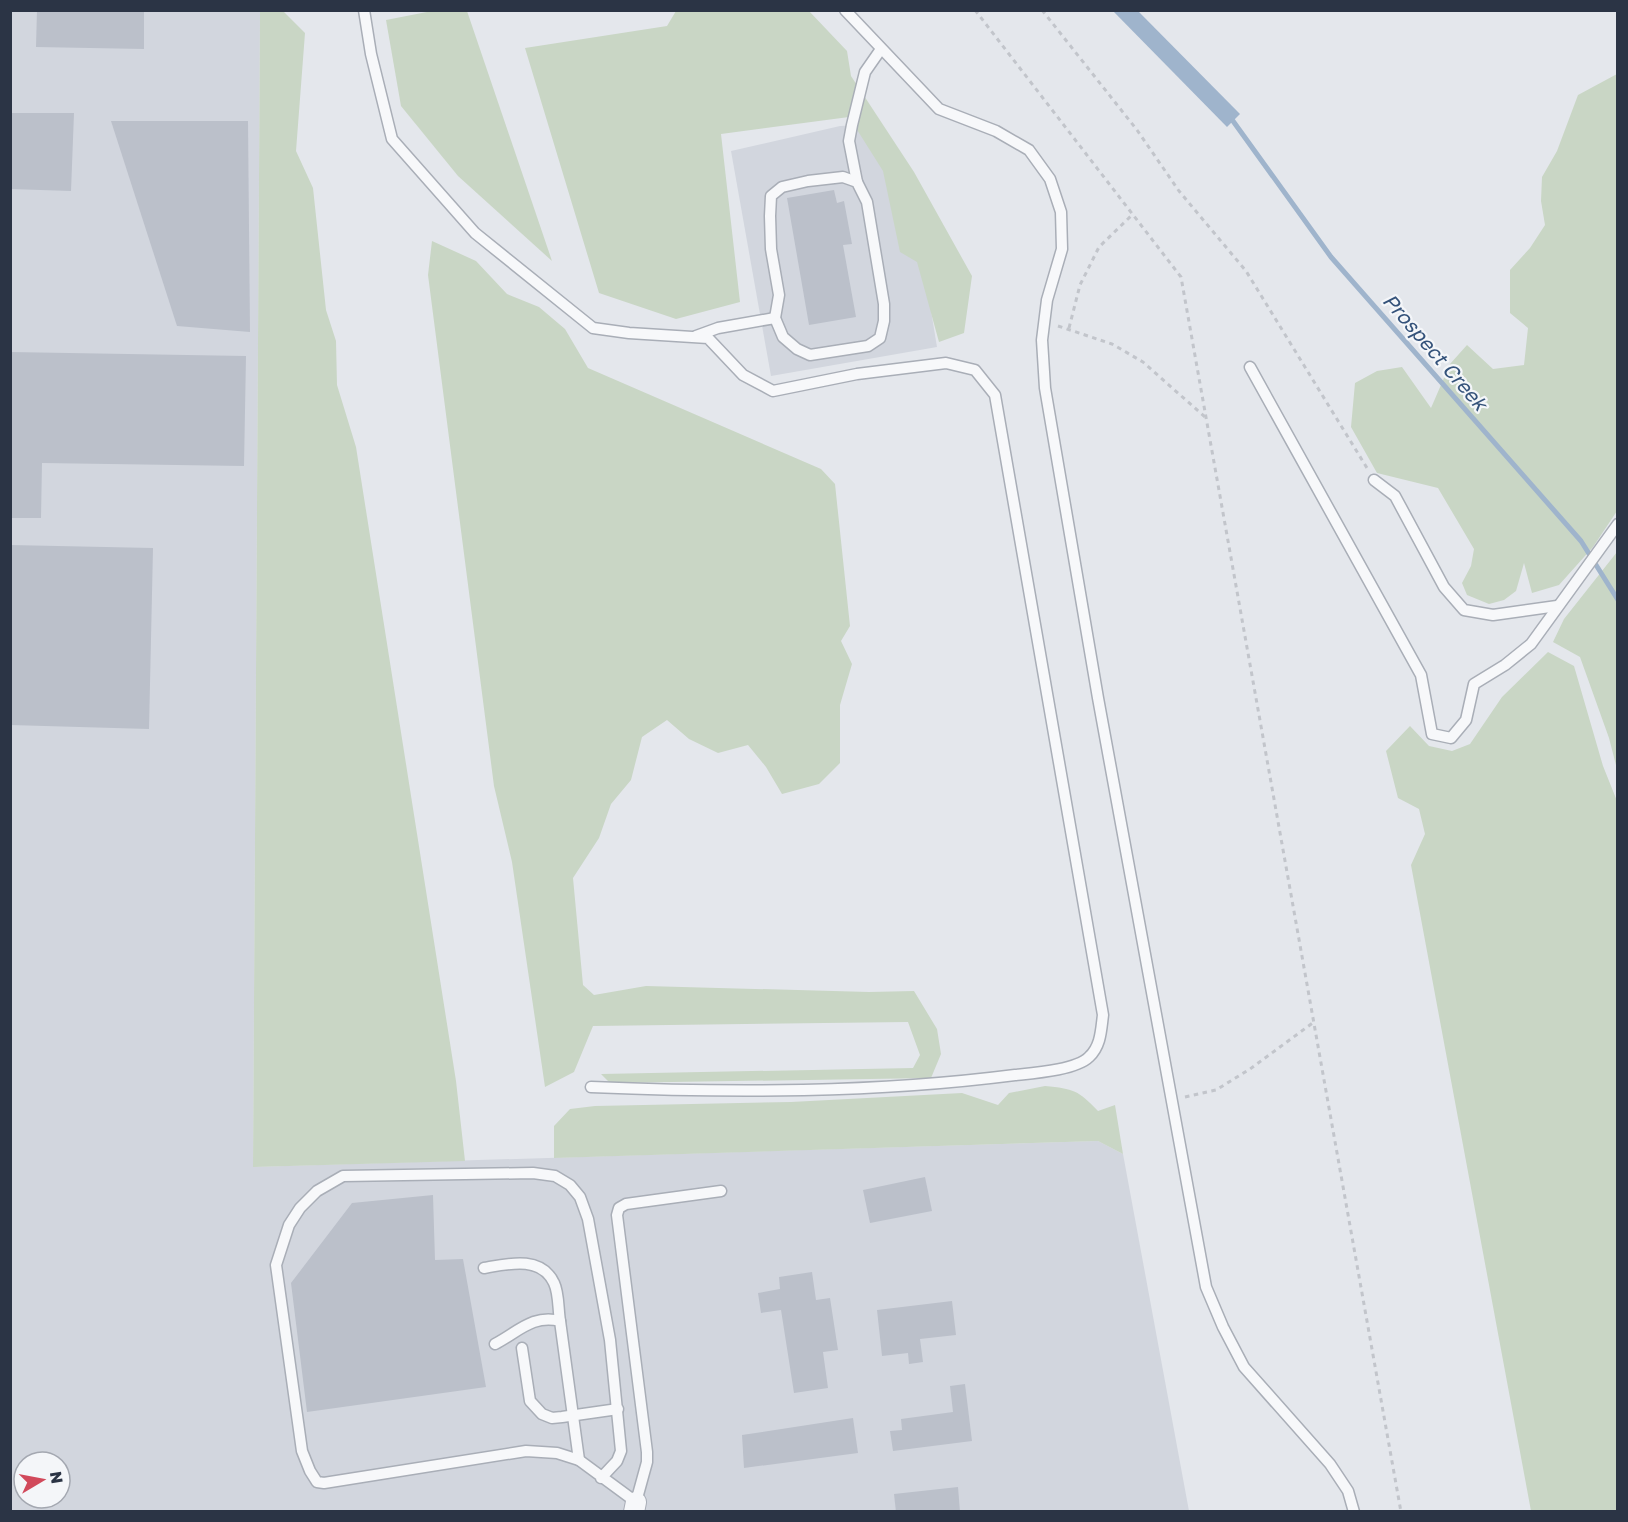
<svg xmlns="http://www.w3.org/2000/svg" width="1628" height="1522" font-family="'Golos Text',sans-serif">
<rect width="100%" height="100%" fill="#e4e7ec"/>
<!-- built -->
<g fill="#d2d6de" fill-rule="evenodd">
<path d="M10,11H260L253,1167L1098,1141L1123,1154L1189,1511H11ZM24,1462H60V1498H24Z"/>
<path d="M876,124L920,244L937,347L771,376L731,151L840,126Z"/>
</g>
<!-- green -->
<g fill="#c9d6c5">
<path d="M283,11L305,33L296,151L313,188L326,310L336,341L337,385L356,447L456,1081L465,1161L253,1167L260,11Z"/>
<path d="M432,11H467L552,261L458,176L401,106L386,20Z"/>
<path d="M676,11H809L847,51L851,76L914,172L972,276L964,333L939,342L917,262L900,252L883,171L849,117L721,134L740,302L676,319L599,293L525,48L667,26Z"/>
<path d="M1617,74V511L1593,547L1559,585L1532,593L1524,563L1516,591L1504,600L1489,604L1467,595L1462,583L1471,566L1474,549L1438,488L1377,473L1351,427L1355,383L1377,371L1402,367L1431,408L1450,364L1467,345L1493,369L1524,365L1528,328L1510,313V270L1530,248L1545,225L1541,201L1542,177L1557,151L1578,95Z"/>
<path d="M432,241L476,261L507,294L539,307L565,329L588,368L821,469L835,484L850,626L841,641L852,664L840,705V763L819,784L782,794L766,767L748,745L718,753L689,739L667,720L642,737L631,780L611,804L599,838L573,878L583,985L594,995L646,986L869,992L914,991L937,1029L941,1054L931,1078L610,1083L601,1074L913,1068L920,1055L908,1022L593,1026L574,1072L545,1087L512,862L494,786L428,275Z"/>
<path d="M1617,552V769L1609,738L1580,657L1553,642L1564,619Z"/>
<path d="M1548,652L1574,666L1603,766L1617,801V1511H1531L1411,865L1425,834L1419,809L1398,798L1386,751L1410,726L1429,746L1452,751L1470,744L1502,697Z"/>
<path d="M1045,1086C1074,1089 1078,1090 1098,1111L1115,1105L1123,1154L1098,1141L554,1158V1126L570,1109L595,1106L791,1102L962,1093L998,1105L1009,1093Z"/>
</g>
<!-- water -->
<path fill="#9fb4cc" d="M1113,11H1138L1240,114L1227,127Z"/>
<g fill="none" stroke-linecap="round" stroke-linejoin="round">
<!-- stream -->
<path stroke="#9fb4cc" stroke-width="5" d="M1233,121L1331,257L1581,541L1618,600"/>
</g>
<!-- building -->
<g fill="#bbc0ca">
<path d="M37,10H144V49L36,47Z"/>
<path d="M10,113H74L71,191L10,189Z"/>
<path d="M111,121H248L250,332L177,326Z"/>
<path d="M834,190L837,203L844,201L852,244L843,245L856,317L809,325L787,198Z"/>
<path d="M10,352L246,356L244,466L42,463L41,518H10Z"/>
<path d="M10,545L153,548L149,729L10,725Z"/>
<path d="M925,1177L932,1211L870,1223L863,1190Z"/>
<path d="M433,1195L435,1260L463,1259L486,1387L307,1412L291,1283L352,1203Z"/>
<path d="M812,1272L816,1300L830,1298L838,1350L823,1352L828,1388L794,1393L781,1310L761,1313L758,1293L780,1289L779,1277Z"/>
<path d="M952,1301L956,1335L920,1339L923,1362L909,1364L908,1353L882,1356L877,1310Z"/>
<path d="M965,1384L972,1441L893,1451L890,1431L902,1430L901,1419L953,1412L950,1386Z"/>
<path d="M853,1418L858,1453L744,1468L742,1435Z"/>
<path d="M958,1487L960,1512H896L894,1494Z"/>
</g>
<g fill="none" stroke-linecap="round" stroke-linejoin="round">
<!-- service casing -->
<g stroke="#a9aeb7" stroke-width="13">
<g id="service">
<path d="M364,10L371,54L392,139L475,233L593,328L629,333L708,338L743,375L773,391L857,374L946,363L975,370L995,395L1103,1015C1101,1030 1101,1046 1089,1057C1076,1070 1034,1073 1015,1075C875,1093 732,1093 591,1087"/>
<path d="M845,10L939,109L996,131L1029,150L1050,179L1061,212L1062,249L1047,300L1042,340L1045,388L1098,698L1206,1287L1223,1327L1244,1367L1330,1464L1348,1491L1354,1512"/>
<path d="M843,177L857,182L867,202L884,304V321L880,338L868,346L810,355L797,349L783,337L775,318L779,295L771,249L770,216L771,196L782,187L808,181Z"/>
<path d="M857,182L849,141L852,125L865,72L881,49"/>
<path d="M696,336L718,328L775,318"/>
<path d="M1250,367L1421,675L1432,734L1451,738L1466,720L1474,684L1505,665L1531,644L1618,524"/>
<path d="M1374,480L1395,496L1444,587L1464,610L1493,615L1557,606"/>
<path d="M484,1268C507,1264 541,1255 554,1283C559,1293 558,1309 560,1321"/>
<path d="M495,1344C518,1332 533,1314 560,1321L579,1460"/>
<path d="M522,1348L530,1401L542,1414L552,1418L562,1417L618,1409"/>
<path d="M601,1478L617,1461L621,1451L610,1340L588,1219L580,1197L570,1185L555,1176L533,1173L343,1176L317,1191L300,1208L289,1225L276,1265L302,1451L310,1471L317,1482L324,1483L526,1451L557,1453L579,1460L636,1502L647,1462V1452L617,1215L619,1208L626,1204L721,1191"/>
</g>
</g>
<!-- minor casing -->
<g stroke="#a9aeb7" stroke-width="22">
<path id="minor" d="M634,1512L636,1502"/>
</g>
<!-- path -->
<g stroke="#c2c5cb" stroke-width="3" stroke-dasharray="4.5 4.5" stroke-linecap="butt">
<path d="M975,10L1181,277L1401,1512"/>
<path d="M1042,10L1137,130L1179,191L1246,271L1367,468"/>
<path d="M1058,326L1112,344L1143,362L1205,417"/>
<path d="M1069,328L1080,285L1099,247L1132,215"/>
<path d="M1185,1097L1216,1090L1250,1069L1314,1022"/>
</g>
<!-- service -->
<use href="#service" stroke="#f7f8fa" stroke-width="10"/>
<!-- minor -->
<use href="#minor" stroke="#f7f8fa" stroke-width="20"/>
</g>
<g text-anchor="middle" stroke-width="4.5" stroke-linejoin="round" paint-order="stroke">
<!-- water labels -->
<g font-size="20" font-style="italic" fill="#34527a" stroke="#f4f6f9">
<text transform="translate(1435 352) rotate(49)" y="7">Prospect Creek</text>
</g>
</g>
<!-- border -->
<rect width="1628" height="1522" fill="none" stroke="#2b3445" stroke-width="24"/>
<!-- north arrow -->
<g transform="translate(42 1480) rotate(80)"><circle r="28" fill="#f4f6f9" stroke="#a4a8b1" stroke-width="1.5"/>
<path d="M0-4.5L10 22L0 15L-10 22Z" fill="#d1495b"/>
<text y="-9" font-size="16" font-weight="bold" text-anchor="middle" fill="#2b3445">N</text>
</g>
</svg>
